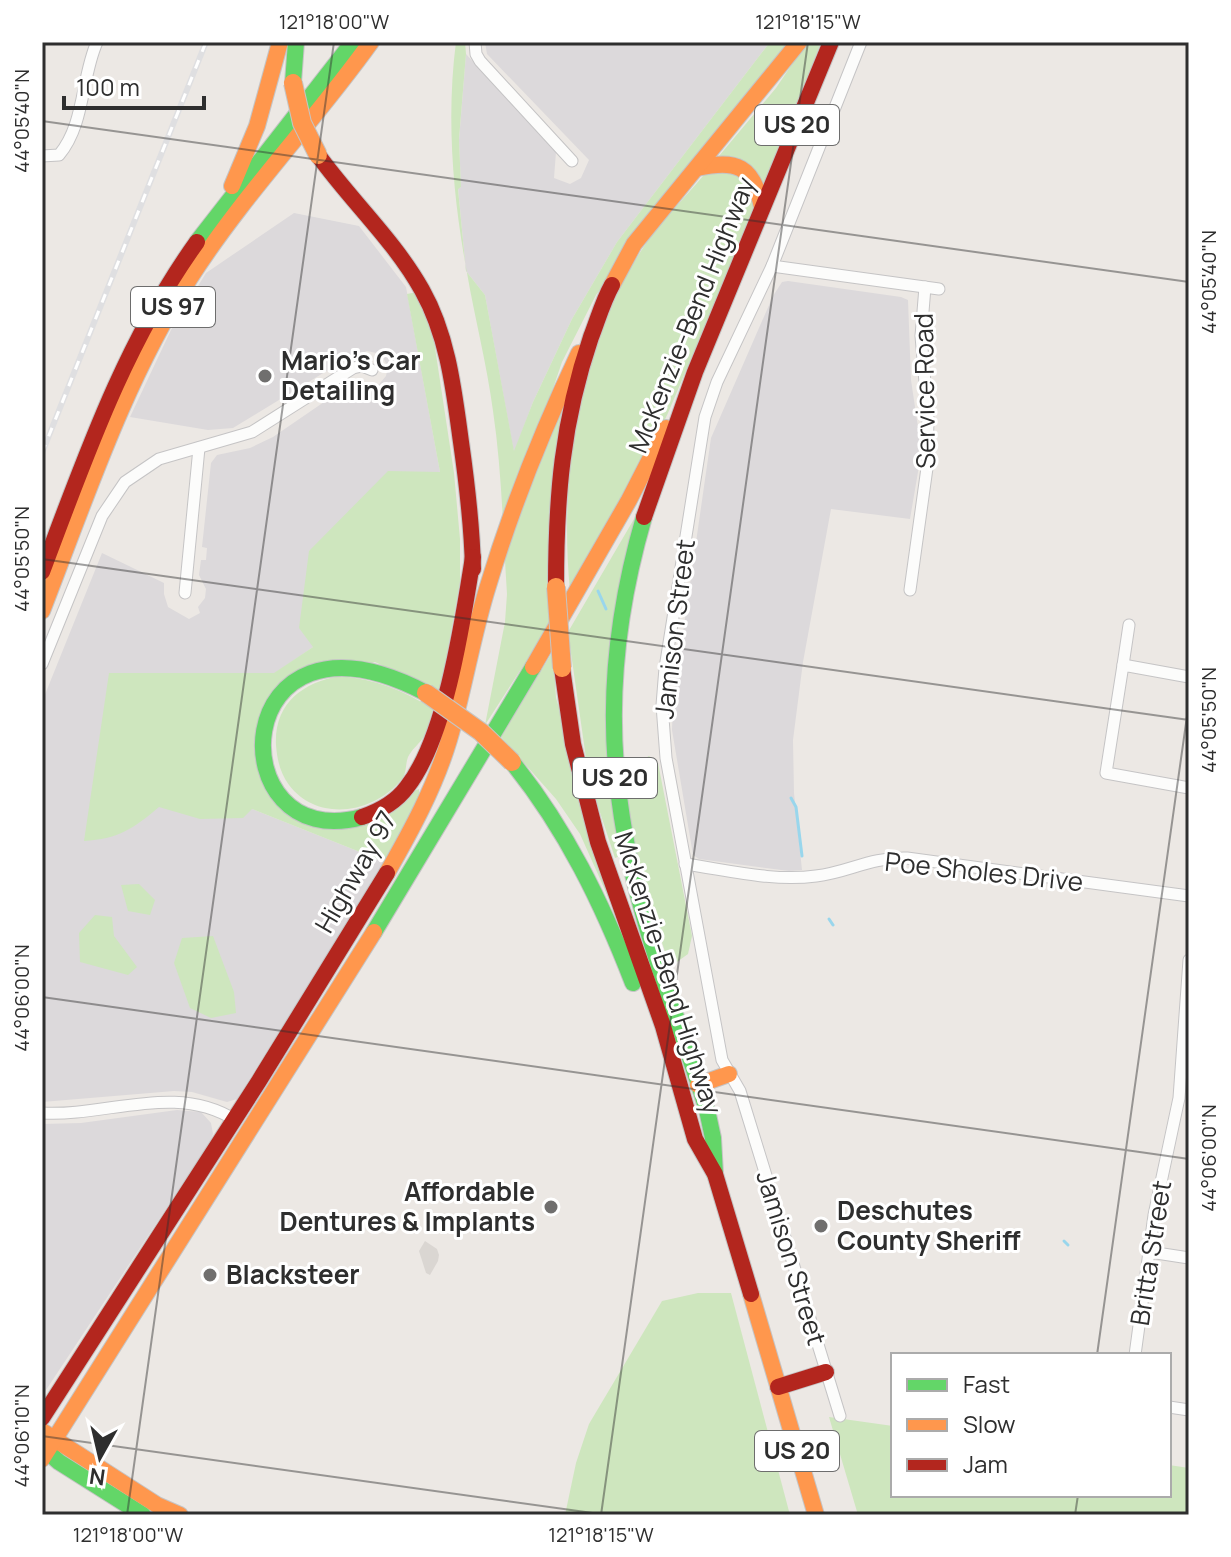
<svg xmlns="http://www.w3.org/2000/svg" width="1231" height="1557" font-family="Manrope,sans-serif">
<rect width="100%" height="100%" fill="#ece8e4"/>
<!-- industrial -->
<g fill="#dcd9db">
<path d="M485,42H770L617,242L572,319L533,402L514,453L485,295L466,271L458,188L461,187L459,140L466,54L556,152L554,178L570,184L581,178L589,160L487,54Z"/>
<path d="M294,213L359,226L406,287L440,472L309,551L313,647L274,674L242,805L385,862L237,1099L227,1102L192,1092L174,1091L42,1102V702L102,553L164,583V594L168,607L189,619L200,613L198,607L205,598L206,589L199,575L201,560H206L207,548L202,547L211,463L217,455L250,448L273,437L343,389L357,383L375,389L386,376L388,367L381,354L367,351L338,364L233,428L208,430L130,417L171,330L206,273Z"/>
<path d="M788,281L901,297L908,300L911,380L919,434V466L910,519L831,509L803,662L793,740L794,793L802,870L789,871L699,859L693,855L672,730L673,702L711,438L773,296L782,282Z"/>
<path d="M177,1110L201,1112L211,1123L213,1134L210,1142L42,1396V1124L81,1123Z"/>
</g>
<!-- green -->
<g fill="#cee6be">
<path d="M456,42H465L466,54L459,139L461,187L458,189L466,271L485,295L514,451L533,402L572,319L617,242L770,42H788L596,295L562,362L548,403L574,360L556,615L485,725L505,622L507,594C503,533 502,471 493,411C487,365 475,319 467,273C453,198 446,118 456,42Z"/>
<path d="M807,42H821L767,185L719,156L776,88Z"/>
<path d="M712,170L742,173L757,203L668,413L630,493L570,591C559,477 578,348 641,251C658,224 683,200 703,176Z"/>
<path d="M417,292L432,328L454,473L460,539V582L440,693L375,662L274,692L261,768L323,828L419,789V797L385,862L252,809L243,818L200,819L159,807C133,829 118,839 84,841L109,673H274L313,647L299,628L309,551L388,471L440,472L407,294Z"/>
<path d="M634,519L625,567L620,856L615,858L589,779L568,632Z"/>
<path d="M553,651L556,698L574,758L609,899L580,834L556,799L501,737Z"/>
<path d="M339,676C375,679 403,690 433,709C430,718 428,730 423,738C418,745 412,749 408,757C405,765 407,774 401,780C374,813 318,823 289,785C280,773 277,759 276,745C274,704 302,683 339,676Z"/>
<path d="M649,756L658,763L692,936L688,954L670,967C650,905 629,841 625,775L635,764Z"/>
<path d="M139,884L155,900L150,915L128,911L121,885Z"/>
<path d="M95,915L112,917L114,936L137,967L128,975L80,962L79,933Z"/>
<path d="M213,936L234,992L236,1013L211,1018L190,1008L174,963L182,938Z"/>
<path d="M698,1293H731L790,1515H565L576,1463L589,1424L662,1301Z"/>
<path d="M829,1417L893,1426V1495H1169V1465L1189,1468V1515H858Z"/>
</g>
<!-- plaza -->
<path fill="#dad6d2" d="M425,1241L437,1249L439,1255L438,1261L430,1275L426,1273L419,1251Z"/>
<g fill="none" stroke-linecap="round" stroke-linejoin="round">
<!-- stream -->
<g stroke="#99d6ec" stroke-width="3">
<path d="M598,591L606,609"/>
<path d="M791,798L796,807L802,856"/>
<path d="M829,919L833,925"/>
<path d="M1064,1241L1068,1245"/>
</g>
<!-- street casing -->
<g stroke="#c5c4c5" stroke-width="13">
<g id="street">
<path d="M475,42L476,54L480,61L572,161"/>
<path d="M42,156L59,155C85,124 81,78 97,42"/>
<path d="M772,266L939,289"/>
<path d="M910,590L927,468L928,418L921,336L925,287"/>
<path d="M185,593L199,448"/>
<path d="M42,664L102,516L125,482L159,459L252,432L353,368L362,366L372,370"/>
<path d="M1123,665L1129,625"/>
<path d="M1189,677L1123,665L1106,773L1189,788"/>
<path d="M685,864C728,870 773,882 816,876C850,872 869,857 907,858L1189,896"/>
<path d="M42,1113C107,1117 175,1082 235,1120"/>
<path d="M1150,1252L1189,1258"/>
<path d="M1135,1355L1154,1215L1179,1098L1189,960"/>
<path d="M1169,1407L1189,1410"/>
<path d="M840,1416L740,1091L722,1060L666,758L662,705L665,668L705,417L717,382L772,266L861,42"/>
</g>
</g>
<!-- fast casing -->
<g stroke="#c5c4c5" stroke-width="18">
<g id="fast">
<path d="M293,83L296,42"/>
<path d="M197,242L353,42"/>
<path d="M644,517C604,655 604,775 643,913C661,980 687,1044 707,1110L713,1138L715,1174"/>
<path d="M512,762C566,829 602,903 633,983"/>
<path d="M362,817C218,857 224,587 426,693"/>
<path d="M374,932L533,667"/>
<path d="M42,1447L59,1462L143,1515"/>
</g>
</g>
<!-- slow casing -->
<g stroke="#c5c4c5" stroke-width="18">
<g id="slow">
<path d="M697,168C737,159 753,166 762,207"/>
<path d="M232,186L257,126L280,42"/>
<path d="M612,285L634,244L799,42"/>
<path d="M42,611C86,498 124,381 190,278C243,195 313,123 371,42"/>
<path d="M533,667L629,500L666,428"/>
<path d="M387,873C411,831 435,787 449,740C464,690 472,637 488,586C512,506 543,429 579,353"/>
<path d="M698,1085L729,1074"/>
<path d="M751,1294L816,1515"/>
<path d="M42,1431L157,1505L180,1515"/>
<path d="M42,1459L374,932"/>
</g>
</g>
<!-- jam casing -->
<g stroke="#c5c4c5" stroke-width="18">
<g id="jam">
<path d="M318,155C351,201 394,240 422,290C448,336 454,391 461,442C467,484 472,526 473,569"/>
<path d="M644,517L695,372L831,42"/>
<path d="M42,572C85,458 125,342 197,242"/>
<path d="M556,587C556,497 562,422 591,337C598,319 603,301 612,285"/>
<path d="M562,668L573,744L598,842L663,1026L695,1139L715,1174L751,1294"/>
<path d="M362,817C380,811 396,802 407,787C446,738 463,619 473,557"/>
<path d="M778,1387L826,1372"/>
<path d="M42,1418L259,1081L387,873"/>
</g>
</g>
<!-- street -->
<use href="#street" stroke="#fcfcfb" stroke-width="11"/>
<!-- fast -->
<use href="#fast" stroke="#63d668" stroke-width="16"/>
<!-- slow -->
<use href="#slow" stroke="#ff974d" stroke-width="16"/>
<!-- jam -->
<use href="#jam" stroke="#b3261e" stroke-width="16"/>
<!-- rail casing -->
<g stroke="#dfdfe1" stroke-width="6">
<path id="rail" d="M42,453L206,42"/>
</g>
<!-- rail -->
<use href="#rail" stroke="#fff" stroke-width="3" stroke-dasharray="9" stroke-linecap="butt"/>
<!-- slow-bridge casing -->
<g stroke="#c6c5c4" stroke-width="20" stroke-linecap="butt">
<g id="slow-bridge">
<path d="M293,83L302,123L318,155"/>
<path d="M556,587L562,668"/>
<path d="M426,693L481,732L512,762"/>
</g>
</g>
<!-- slow-bridge -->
<use href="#slow-bridge" stroke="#ff974d" stroke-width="18"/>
</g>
<!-- ticks -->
<path fill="none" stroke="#2e2e2e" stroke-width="2" stroke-opacity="0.45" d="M42,121L1189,282M42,559L1189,720M42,997L1189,1159M1097,1355L1189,702M42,1436L607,1515M127,1515L334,42M601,1515L808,42M1075,1515L1078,1495"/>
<!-- markers -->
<g fill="#706f6e" stroke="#fff" stroke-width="3">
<circle cx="265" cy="376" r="8"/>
<circle cx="551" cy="1207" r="8"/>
<circle cx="821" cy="1226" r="8"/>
<circle cx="210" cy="1275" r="8"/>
</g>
<g text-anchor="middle" stroke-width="6" stroke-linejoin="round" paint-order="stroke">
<!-- shield labels -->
<g fill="#fff" stroke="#6d6d6d" stroke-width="2">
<rect x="755" y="105" width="84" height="40" rx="6"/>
<rect x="131" y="287" width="84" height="40" rx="6"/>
<rect x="573" y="758" width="84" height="40" rx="6"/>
<rect x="755" y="1431" width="84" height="40" rx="6"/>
</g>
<g font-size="24" font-weight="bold" fill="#2e2e2e">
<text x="797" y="133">US 20</text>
<text x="173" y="315">US 97</text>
<text x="615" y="786">US 20</text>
<text x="797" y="1459">US 20</text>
</g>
<!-- street labels -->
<g font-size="26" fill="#2e2e2e" stroke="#fff">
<text transform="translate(692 315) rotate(-68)" y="9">McKenzie-Bend Highway</text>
<text transform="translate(925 391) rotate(-91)" y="9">Service Road</text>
<text transform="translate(675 629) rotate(-83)" y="9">Jamison Street</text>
<text transform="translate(356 872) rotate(-60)" y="9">Highway 97</text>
<text transform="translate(984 872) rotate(6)" y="9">Poe Sholes Drive</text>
<text transform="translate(668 973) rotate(72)" y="9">McKenzie-Bend Highway</text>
<text transform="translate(1151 1253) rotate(-81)" y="9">Britta Street</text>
<text transform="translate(791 1258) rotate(73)" y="9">Jamison Street</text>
</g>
<!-- poi labels -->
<g font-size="26" font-weight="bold" fill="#2e2e2e" stroke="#fff" text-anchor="start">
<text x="281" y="370">Mario's Car<tspan x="281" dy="30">Detailing</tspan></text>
<text x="535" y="1201" text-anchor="end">Affordable<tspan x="535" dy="30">Dentures &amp; Implants</tspan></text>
<text x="837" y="1220">Deschutes<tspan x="837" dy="30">County Sheriff</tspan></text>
<text x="226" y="1284">Blacksteer</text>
</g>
</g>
<!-- border -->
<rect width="1231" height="1557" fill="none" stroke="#ffffff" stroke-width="88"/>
<!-- legend -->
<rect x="891" y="1353" width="280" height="144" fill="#ffffff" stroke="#ababab" stroke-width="2"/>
<rect x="907" y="1379" width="40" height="12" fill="#63d668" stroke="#ababab" stroke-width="2"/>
<text x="963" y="1393" font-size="24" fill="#2e2e2e">Fast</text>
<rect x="907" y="1419" width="40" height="12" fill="#ff974d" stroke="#ababab" stroke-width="2"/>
<text x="963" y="1433" font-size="24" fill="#2e2e2e">Slow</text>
<rect x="907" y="1459" width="40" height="12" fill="#b3261e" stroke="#ababab" stroke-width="2"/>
<text x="963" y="1473" font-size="24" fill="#2e2e2e">Jam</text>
<!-- north arrow -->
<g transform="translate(100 1457) rotate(188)" stroke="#ffffff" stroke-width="6" paint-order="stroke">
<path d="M0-6L14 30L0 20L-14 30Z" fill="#2e2e2e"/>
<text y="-12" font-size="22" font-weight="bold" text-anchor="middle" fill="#2e2e2e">N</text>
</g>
<!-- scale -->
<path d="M64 96v12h140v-12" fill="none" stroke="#2e2e2e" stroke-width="4"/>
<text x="76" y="96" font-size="24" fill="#2e2e2e" stroke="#ffffff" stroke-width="6" paint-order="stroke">100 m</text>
<rect x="44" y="44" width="1143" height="1469" fill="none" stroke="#2e2e2e" stroke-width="3"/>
<g font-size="20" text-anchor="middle" fill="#2e2e2e">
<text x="334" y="29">121°18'00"W</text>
<text x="808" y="29">121°18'15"W</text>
<text transform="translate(22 121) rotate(-90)" y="7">44°05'40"N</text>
<text transform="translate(1209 282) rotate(-90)" y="7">44°05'40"N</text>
<text transform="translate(22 559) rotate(-90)" y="7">44°05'50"N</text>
<text transform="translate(1209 720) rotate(-90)" y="7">44°05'50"N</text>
<text transform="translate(22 998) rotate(-90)" y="7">44°06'00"N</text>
<text transform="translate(1209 1158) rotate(-90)" y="7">44°06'00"N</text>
<text transform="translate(22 1436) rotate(-90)" y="7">44°06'10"N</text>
<text x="128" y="1542">121°18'00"W</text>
<text x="601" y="1542">121°18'15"W</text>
</g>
</svg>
